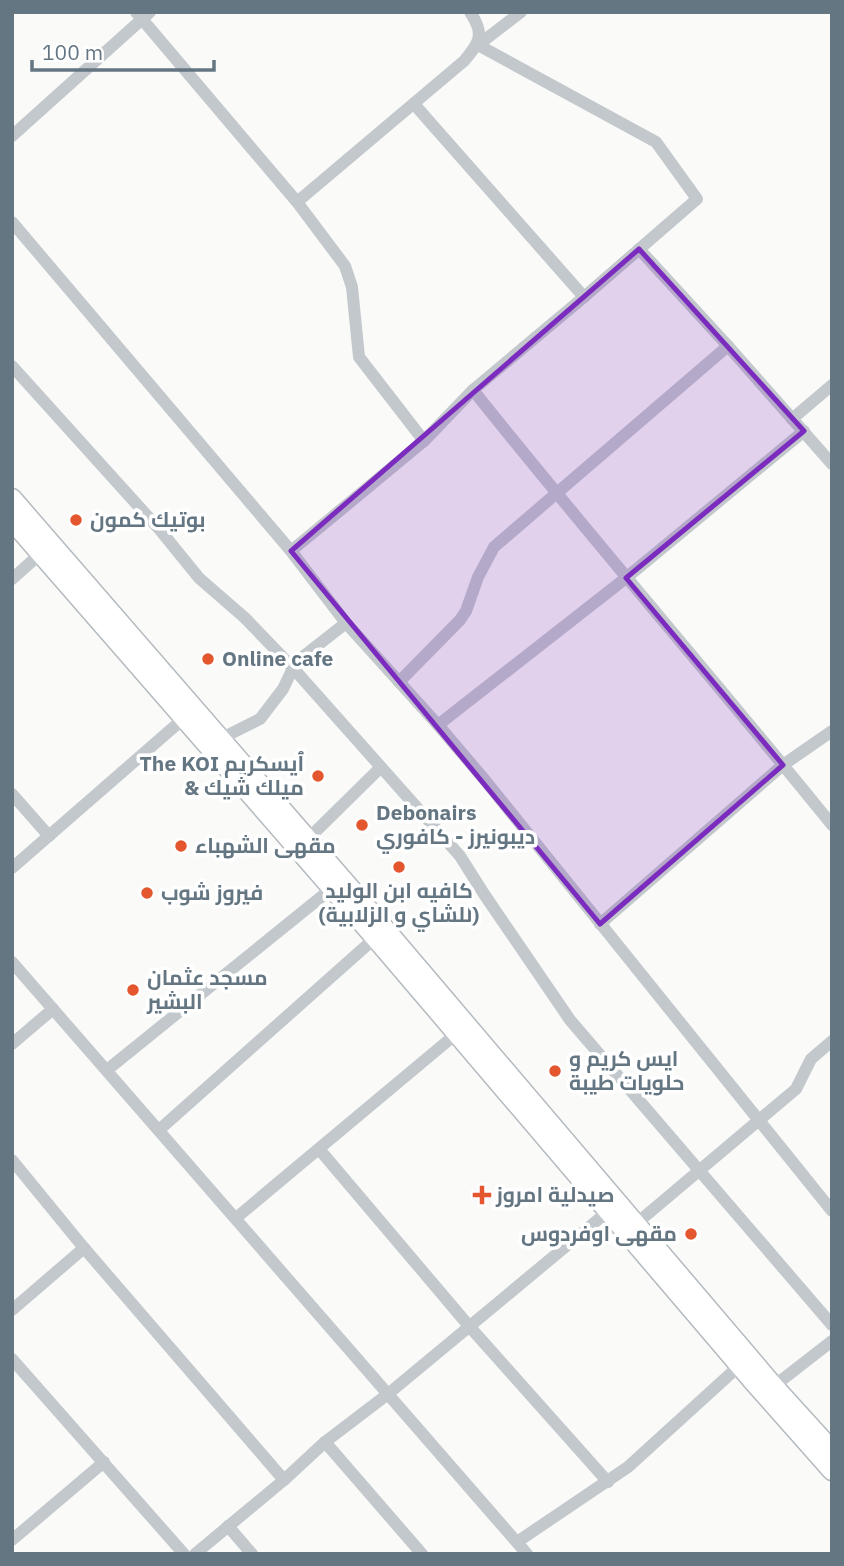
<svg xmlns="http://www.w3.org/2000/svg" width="844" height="1566" font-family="'IBM Plex Sans',Cairo,sans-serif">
<rect width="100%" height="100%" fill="#fafaf8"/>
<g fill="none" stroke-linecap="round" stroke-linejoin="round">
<!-- secondary casing -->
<g stroke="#b3babf" stroke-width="21">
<g id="secondary">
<path d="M12,498L353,891L774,1386L832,1450"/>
<path d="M12,521L375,938L754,1383L832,1471"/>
</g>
</g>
<!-- street -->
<g stroke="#c3c8cc" stroke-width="12">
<path d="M136,12L297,202L345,266L352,287L359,357L424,441"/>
<path d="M414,104L584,297"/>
<path d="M12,136L150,12"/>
<path d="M297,202L464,61C480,42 485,34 470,12"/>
<path d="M12,222L291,551L346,623L438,725L484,779L832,1211"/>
<path d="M639,249L728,346L832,464"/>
<path d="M12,366L160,530L199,578L245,618L293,668L460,856L484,894L570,1020L832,1325"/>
<path d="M473,390C590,537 714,679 832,825"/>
<path d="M792,419L832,385"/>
<path d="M291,551L424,441L473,390L584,297L697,199L656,142L478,45L521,12"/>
<path d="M12,579L40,554"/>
<path d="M399,682L460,620L466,611L478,577L494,547L728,346"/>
<path d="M438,725L626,578L804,431"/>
<path d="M220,739L260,719L283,689L293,668L300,659L346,623"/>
<path d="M12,794L49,836"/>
<path d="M308,839L380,768"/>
<path d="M12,868L183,719H190"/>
<path d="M600,924L783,765L832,731"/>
<path d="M12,962L527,1554"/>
<path d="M12,1044L53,1009"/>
<path d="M107,1070L331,889L340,890"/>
<path d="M159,1130L375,938"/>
<path d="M319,1149L469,1326L608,1482"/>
<path d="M12,1160L84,1248L284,1480"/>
<path d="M236,1218L456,1034"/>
<path d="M637,1223L796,1089L811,1059L832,1041"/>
<path d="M12,1310L84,1248"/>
<path d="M12,1359L184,1554"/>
<path d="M774,1386L832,1341"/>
<path d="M325,1442L422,1554"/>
<path d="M228,1526L252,1554"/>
<path d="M12,1540L104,1462"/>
<path d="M517,1542L628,1467L739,1366"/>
<path d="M195,1554L284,1480L325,1442L388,1394L612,1208"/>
</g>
<!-- secondary -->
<use href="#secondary" stroke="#fff" stroke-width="18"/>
</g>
<!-- marked area -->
<path fill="#7b2cbf" fill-opacity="0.2" stroke="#7b2cbf" stroke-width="5" stroke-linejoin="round" d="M639,249L804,431L626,578L783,765L600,924L291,551Z"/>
<!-- markers -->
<g fill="#e4572e" stroke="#fff" stroke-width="2.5">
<circle cx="76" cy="520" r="7"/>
<circle cx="208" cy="659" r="7"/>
<circle cx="318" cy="776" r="7"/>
<circle cx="362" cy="825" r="7"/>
<circle cx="181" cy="846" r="7"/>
<circle cx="399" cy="867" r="7"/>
<circle cx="147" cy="893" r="7"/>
<circle cx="133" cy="990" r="7"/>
<circle cx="555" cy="1071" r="7"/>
<path d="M478.5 1184.5h7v7h7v7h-7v7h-7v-7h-7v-7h7z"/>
<circle cx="691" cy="1234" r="7"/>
</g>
<g text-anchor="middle" stroke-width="7" stroke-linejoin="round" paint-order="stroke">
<!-- poi labels -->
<g font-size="21" font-weight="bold" fill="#657683" stroke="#fff" text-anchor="start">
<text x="90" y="527">بوتيك كمون</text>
<text x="222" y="666">Online cafe</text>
<text x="304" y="771" text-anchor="end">The KOI ٱيسكريم<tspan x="304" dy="24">&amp; ميلك شيك</tspan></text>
<text x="376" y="820">Debonairs<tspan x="376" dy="24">ديبونيرز - كافوري</tspan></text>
<text x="195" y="853">مقهى الشهباء</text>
<text x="399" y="898" text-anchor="middle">كافيه ابن الوليد<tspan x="399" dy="24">(للشاي و الزلابية)</tspan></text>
<text x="161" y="900">فيروز شوب</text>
<text x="147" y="985">مسجد عثمان<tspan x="147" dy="24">البشير</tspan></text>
<text x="569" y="1066">ايس كريم و<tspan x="569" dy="24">حلويات طيبة</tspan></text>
<text x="496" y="1202">صيدلية امروز</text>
<text x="677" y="1241" text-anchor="end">مقهى اوفردوس</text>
</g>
</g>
<!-- border -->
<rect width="844" height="1566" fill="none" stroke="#657683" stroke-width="28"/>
<!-- scale -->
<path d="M32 60v10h182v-10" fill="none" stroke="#657683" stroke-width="3.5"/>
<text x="42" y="60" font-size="21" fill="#657683" stroke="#ffffff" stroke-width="5" paint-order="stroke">100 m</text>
</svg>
